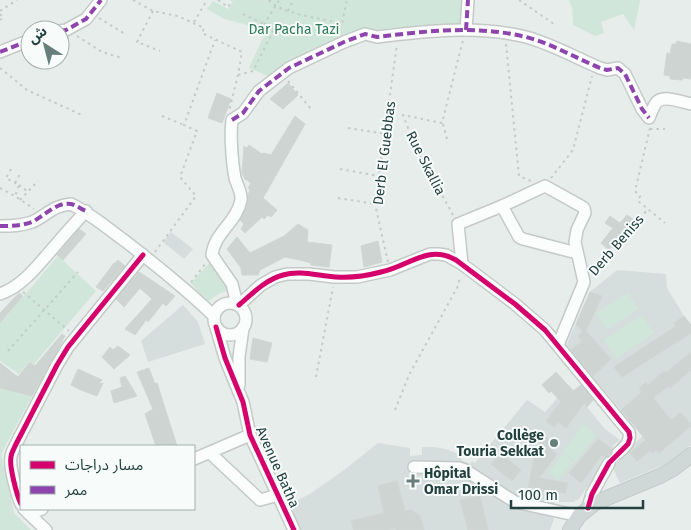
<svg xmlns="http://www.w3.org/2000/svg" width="691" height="530" font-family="'Fira Sans','Noto Sans Arabic',sans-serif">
<rect width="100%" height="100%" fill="#e7edeb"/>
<!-- built -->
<g fill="#d5dedc">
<path d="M171,232L193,249L184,259L163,242Z"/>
<path d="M617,270L666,274L667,288L684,316L691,325V445L671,464L668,463L620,483L611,464L643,436L587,370H585L566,346L590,292Z"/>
<path d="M183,305L198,322L205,344L148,362L141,341Z"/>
<path d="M569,385L605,429L620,440L612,446L616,452L607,460L578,500H576L574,502H555L552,515L554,519L550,530H301L290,504L310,494L344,470L378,443L410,448V456L422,455V447H434L446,449L463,456L461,460L470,464L472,461L475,463L527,400L545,412Z"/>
</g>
<!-- green -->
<g fill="#d0e6da">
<path d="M234,0H468L465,30L399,34L355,31L295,60L268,76L249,68L265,33L244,24L224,19L207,9L213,1L228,9Z"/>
<path d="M569,0H640L634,30L623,14L601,22L604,33L595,36L573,25L572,7Z"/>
<path d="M58,256L96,291L34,364L30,361L19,374L0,361V324Z"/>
<path d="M214,258L232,290L220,293L207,302L191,283Z"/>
<path d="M628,293L638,309L607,329L596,314Z"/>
<path d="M642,315L654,333L616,358L604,340Z"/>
<path d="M0,388L32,396L1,454L14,513L31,530H0Z"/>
<path d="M584,425L597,435L575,462L563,451Z"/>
<path d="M563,454L573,462L558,480L549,472Z"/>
</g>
<!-- building -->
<g fill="#ced4d2" stroke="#d0d6d4">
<path d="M677,41L691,44V79L683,78L682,80L670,79V76L664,75L667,53L670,54L672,44H676Z"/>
<path d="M288,83L298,95L283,109L270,99Z"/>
<path d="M217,93L231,99L222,123L208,118Z"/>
<path d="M295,116L305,124L263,198L277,210L271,217L268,215L264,219L262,217L245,233L241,229L244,224L240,220L245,211L248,202V195L250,190L248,188L251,183L245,179L242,173L244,146L247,148L249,145L262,154L263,153L271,155Z"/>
<path d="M627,215L633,219L622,235L609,250L601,243L613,228L605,223L610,216L620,223Z"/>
<path d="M298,224L308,230L307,242L332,245L329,267L311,265V263L300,260L285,257L260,270L258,275H242L241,268L227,249L237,237L250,253L284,236Z"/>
<path d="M79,229L86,234L63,260L57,255Z"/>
<path d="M378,241L382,262L364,267L361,246Z"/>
<path d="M118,260L125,266L103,291L96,287L114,263V264Z"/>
<path d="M139,272L175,296L166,306L163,303L148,322L146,320L135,335L125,329L152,299L140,288L124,307L116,299Z"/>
<path d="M590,292L602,296L586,331L611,359L593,376L571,350L582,341L578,336L583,332L576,324Z"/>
<path d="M19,293L23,296L0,323V313Z"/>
<path d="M684,316L691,325V333L622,377L614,367L676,326L674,323Z"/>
<path d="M62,334L65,336L32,396L0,388V363L18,377L30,362L35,366Z"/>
<path d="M253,338L272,343L267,362L250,359Z"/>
<path d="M118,346L130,355L114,369L102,357L110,347L113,350Z"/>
<path d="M691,352V370L670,388L668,386L653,398L671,420L681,413L691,425V426L659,453L657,450L652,453L650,450L637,461L630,453L646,440L621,410L642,392L639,389L646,382L648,385L664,371L666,373Z"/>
<path d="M149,368L155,384L157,383L177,446H156L145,414L153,409L137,372Z"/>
<path d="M78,369L102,380L98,384L103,383L97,396L81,390L71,385Z"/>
<path d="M556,372L573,391L581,385L593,400L587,407L584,403L566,428L558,422L554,427L546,421L561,402L551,391L549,393L542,385Z"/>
<path d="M125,376L137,396L114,403L111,391L122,387L120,378Z"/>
<path d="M545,437L554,443L550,449L557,454L539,478L568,483L565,493L559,492V494L540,491L541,488L532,487L527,494L536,448Z"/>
<path d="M598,439L612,449L611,451V456H608L604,457L602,455L581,483L569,473Z"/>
<path d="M500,453L521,470L512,481L491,464Z"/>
<path d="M397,481L405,511L411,510L420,516L424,530H397L396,528L387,530H354L351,521L384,513L378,486Z"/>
<path d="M480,496L488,530H468L460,500Z"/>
</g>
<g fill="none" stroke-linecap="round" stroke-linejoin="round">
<!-- minor casing -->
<g stroke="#c4cac8" stroke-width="14">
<g id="minor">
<path d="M466,30L468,0"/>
<path d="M60,31L66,30L86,19L101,0"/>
<path d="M0,52L30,40"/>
<path d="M502,206L519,237L523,239L577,253"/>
<path d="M0,226C11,226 21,226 32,222C48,215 51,206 71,204C91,214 107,228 125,241C156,265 186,289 214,316"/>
<path d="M462,264L458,224L502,206L545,186L581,206L584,208L585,213L577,230L575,242L584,282L558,345"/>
<path d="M0,294C23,286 38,265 54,247C64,235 75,223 86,211"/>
<circle cx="230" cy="319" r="16"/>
<path d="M237,304L232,284L212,255C214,233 237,222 241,200C242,193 237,185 235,178C232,162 230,135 232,120L243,113L259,91L289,68L344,42L365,34L377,37C426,31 477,25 526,37C552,44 576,58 600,68L607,70L618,68L625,74L642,109L649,118C651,113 653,107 656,103C662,94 682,102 691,104"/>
<path d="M239,305L261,285L275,277L287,274H309L334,277H357L390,270L430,254H438L446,255L462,264L515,304L545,330L629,432C631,442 625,447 618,453"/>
<path d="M216,327L225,358L243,402L250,435L294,530"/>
<path d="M239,385V357L243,328"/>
<path d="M210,453L258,498L260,500L278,495"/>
<path d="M194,459L250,435"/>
<path d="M414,467L459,468L465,470L515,502L579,516"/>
<path d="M21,504C17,496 9,466 11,457C11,453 14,449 15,446L57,365L68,347L143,255"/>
<path d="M588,508L592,494L609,463"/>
<path d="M24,509L46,530"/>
<path d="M29,514L42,509"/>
</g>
</g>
<!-- major casing -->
<g stroke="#c2ccca" stroke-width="16">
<path id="major" d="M570,530L579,516L595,503L660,476L673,469L691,455"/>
</g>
<!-- path -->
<g stroke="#c2cccb" stroke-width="2" stroke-dasharray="2.5 4" stroke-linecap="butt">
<path d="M133,0L153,11L178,16L204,28L202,33L242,52L238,75L229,111"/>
<path d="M218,0L228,7L232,0"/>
<path d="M269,0C280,14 324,19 342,23L347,0"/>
<path d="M519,0L554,24"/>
<path d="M0,11L17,0"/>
<path d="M153,11L137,42L160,51"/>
<path d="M288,11L293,0"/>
<path d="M0,14L3,18L0,20"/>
<path d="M243,14L287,35"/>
<path d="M99,18L125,34"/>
<path d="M194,22L207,0"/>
<path d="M264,25L279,0"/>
<path d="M77,36L102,52L122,58"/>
<path d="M506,44L519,176L531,181"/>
<path d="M0,68L27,90L84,116"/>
<path d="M238,75L253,71L274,29"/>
<path d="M288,81L311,109"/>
<path d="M162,116L184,125"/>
<path d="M443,124L448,143"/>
<path d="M348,128L386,134"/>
<path d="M650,128L635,191L640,196L638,201L665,223"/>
<path d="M650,129H665"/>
<path d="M11,169L6,178L19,185L15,196"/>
<path d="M340,169L379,176"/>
<path d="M551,178L573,150L592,76"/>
<path d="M15,183L20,174"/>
<path d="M19,185L27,191"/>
<path d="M0,188L15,196L34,209"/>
<path d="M338,198L375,204"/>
<path d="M20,200L38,181"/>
<path d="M453,215L415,146L403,115L442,123L463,40"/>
<path d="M155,252L196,196L180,177L197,131L184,125L215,40"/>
<path d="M388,262L375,204L397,44"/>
<path d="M593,272L648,209"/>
<path d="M191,282L206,263"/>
<path d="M23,292L69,331"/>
<path d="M8,351L78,272"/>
<path d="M316,377L333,287"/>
<path d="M395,410L409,375L458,286L460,276"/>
</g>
<!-- minor -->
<use href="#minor" stroke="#fbfcfc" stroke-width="11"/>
<!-- major -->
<use href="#major" stroke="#cfd7d7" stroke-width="14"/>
<!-- quiet -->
<g stroke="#8e44ad" stroke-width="4" stroke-dasharray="8 4" stroke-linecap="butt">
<path d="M466,30L468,0"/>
<path d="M60,31L66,30L86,19L101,0"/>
<path d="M0,52L30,40"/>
<path d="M232,120L243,113L259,91L289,68L344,42L365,34L377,37C426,31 477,25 526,37C552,44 576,58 600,68L607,70L618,68L625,74L642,109L649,118"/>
<path d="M0,226C11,226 21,226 32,222C43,217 57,201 71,204C76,205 81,209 86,211"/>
</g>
<!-- cycleway casing -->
<g stroke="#f7fbf9" stroke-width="8">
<g id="cycleway">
<path d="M239,305C253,293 265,280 283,275C300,270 318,276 336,277C351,278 366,276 381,272C410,266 427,244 456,260L515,304L545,330L629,432L630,438L628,444L609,463L592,494L588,508"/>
<path d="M216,327L225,358L243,402L250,435L294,530"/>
<path d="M21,504C17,496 9,466 11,457C11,453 14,449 15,446L57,365L68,347L143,255"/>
</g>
</g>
<!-- cycleway -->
<use href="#cycleway" stroke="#d6006c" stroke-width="5"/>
</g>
<!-- markers -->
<g fill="#687e7b" stroke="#f7fbf9" stroke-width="2">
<circle cx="554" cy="443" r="5"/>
<path d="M410.5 473.5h5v5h5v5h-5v5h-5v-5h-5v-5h5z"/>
</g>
<g text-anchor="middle" stroke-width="4" stroke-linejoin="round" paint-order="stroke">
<!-- park labels -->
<g font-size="14" fill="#2b7b58" stroke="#f7fbf9">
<text x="294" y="34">Dar Pacha Tazi</text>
</g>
<!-- street labels -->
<g font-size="14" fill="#23423f" stroke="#f7fbf9">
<text transform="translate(384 153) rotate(-83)" y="5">Derb El Guebbas</text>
<text transform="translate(426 163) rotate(63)" y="5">Rue Skallia</text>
<text transform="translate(616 245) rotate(-49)" y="5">Derb Beniss</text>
<text transform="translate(278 467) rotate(66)" y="5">Avenue Batha</text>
</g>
<!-- poi labels -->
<g font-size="14" font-weight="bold" fill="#23423f" stroke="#f7fbf9" text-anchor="end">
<text x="544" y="440">Collège<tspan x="544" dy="16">Touria Sekkat</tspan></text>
<text x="424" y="478" text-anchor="start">Hôpital<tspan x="424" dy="16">Omar Drissi</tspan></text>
</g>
</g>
<!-- legend -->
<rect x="20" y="445" width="175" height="65" fill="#f7fbf9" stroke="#a2b1af"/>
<rect x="30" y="461" width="25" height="8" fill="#d6006c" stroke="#a2b1af"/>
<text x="65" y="470" font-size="15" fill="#23423f">مسار دراجات</text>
<rect x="30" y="486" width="25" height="8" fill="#8e44ad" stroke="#a2b1af"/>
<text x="65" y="495" font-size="15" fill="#23423f">ممر</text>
<!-- north arrow -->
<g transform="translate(45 45) rotate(324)"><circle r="24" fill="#f7fbf9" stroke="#a2b1af"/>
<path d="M0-4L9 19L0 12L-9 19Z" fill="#687e7b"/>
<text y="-8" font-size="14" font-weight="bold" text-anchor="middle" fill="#23423f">ش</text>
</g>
<!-- scale -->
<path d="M511 500v8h132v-8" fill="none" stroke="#23423f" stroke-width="2.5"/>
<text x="518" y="500" font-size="15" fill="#23423f" stroke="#f7fbf9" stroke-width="4" paint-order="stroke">100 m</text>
</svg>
